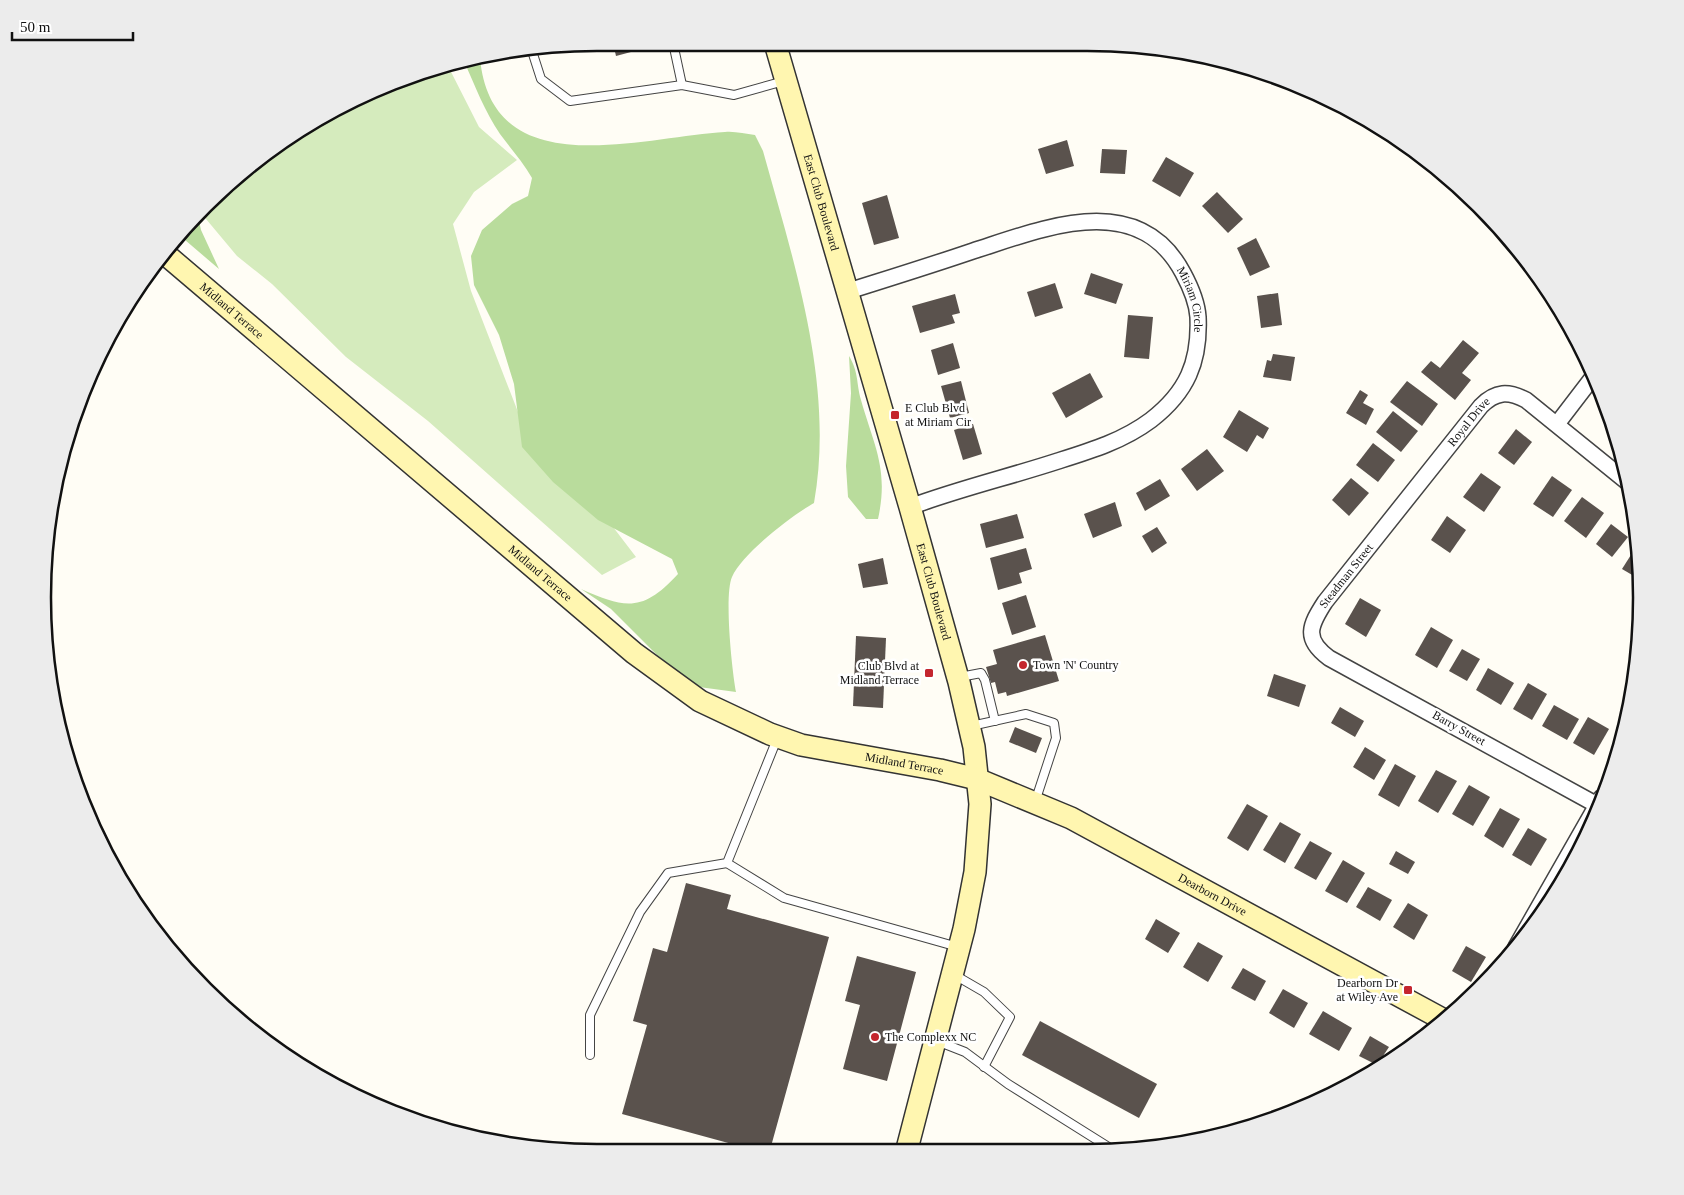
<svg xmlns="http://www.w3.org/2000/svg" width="1684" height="1195" font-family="Georgia,serif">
<rect width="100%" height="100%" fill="#fffdf5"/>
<!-- green -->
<path fill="#d5ebbd" d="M447,64L479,127L517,160L474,192L453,224L471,291L532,448L610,523L636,557L602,575L428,421L346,357L272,284L237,256L201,213L289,136L385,85Z"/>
<!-- forest -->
<g fill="#b9dc9c">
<path d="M480,58C492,186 640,137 725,132C735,131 745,134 755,135L763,151C794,263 835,385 814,503C791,516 742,554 732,577C724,595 732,671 736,692L699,687L658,656L611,609L581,589C626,609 643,612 678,574L672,559L598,520L553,482L522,447L514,384L499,335L474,285L471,256L482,230L512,204L528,196L532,178C523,162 511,149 500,134C485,112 475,86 464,61Z"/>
<path d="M198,216L201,230L219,269L178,234Z"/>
<path d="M849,356C859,373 856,382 861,400C874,446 889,469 878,519H866L848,497L846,466L851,393Z"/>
</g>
<!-- building -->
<g fill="#5a524d">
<path d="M613,43H645L646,48L616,56Z"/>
<path d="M1067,140L1074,166L1046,174L1038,149Z"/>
<path d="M1102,149L1127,150L1125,174L1100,173Z"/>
<path d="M1166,157L1194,173L1180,197L1152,181Z"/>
<path d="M1217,192L1243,219L1228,233L1202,206Z"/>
<path d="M887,195L899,238L874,245L862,203Z"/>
<path d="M1256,238L1270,267L1250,276L1237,248Z"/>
<path d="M1091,273L1123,284L1116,304L1084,294Z"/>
<path d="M1055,283L1063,308L1035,317L1027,292Z"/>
<path d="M1278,293L1282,325L1261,328L1257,296Z"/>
<path d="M955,294L960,313L952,315L955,323L920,333L912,306Z"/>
<path d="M1128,315L1153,317L1149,359L1124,357Z"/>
<path d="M1463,340L1479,353L1462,373L1471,380L1455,400L1421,372L1431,361L1440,368Z"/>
<path d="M953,343L960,368L938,375L931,350Z"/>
<path d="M1273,354L1295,357L1291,381L1263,377L1267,360L1271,361Z"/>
<path d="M1090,373L1103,397L1066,418L1052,393Z"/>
<path d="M961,381L969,413L950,418L941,386Z"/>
<path d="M1407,381L1438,404L1422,426L1390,402Z"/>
<path d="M1360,390L1368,395L1363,403L1374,409L1366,425L1346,413Z"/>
<path d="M1239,410L1269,428L1263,439L1257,435L1247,452L1223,437Z"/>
<path d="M1393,411L1418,431L1401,452L1376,432Z"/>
<path d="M973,424L982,454L963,460L954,430Z"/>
<path d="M1516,429L1532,442L1514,465L1498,453Z"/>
<path d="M1373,443L1395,460L1378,482L1356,465Z"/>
<path d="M1207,449L1224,471L1197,491L1181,469Z"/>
<path d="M1481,473L1501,487L1484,512L1463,497Z"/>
<path d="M1552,476L1572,490L1553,517L1533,504Z"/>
<path d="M1351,478L1369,493L1349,516L1332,500Z"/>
<path d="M1160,479L1170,496L1145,511L1136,493Z"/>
<path d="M1582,497L1604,513L1586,538L1564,521Z"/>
<path d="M1115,502L1122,526L1093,538L1084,514Z"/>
<path d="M1017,514L1024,538L986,548L980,524Z"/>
<path d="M1447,516L1466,530L1450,553L1431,540Z"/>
<path d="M1611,524L1628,537L1612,557L1596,544Z"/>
<path d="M1157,527L1167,543L1152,553L1142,536Z"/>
<path d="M1636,547H1637L1639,579L1622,569Z"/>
<path d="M1026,548L1032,569L1019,573L1022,583L998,590L990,558Z"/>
<path d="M883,558L888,584L863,588L858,564Z"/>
<path d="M1026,595L1036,627L1012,635L1002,603Z"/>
<path d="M1360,598L1381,610L1366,637L1345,624Z"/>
<path d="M1431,627L1453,640L1437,668L1415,655Z"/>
<path d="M1045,635L1059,681L1007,696L1006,692L998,694L995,682L991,683L986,667L997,664L993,650Z"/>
<path d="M856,636L886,638L883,708L853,706Z"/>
<path d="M1462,649L1480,659L1467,681L1449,671Z"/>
<path d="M1488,668L1514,683L1501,705L1476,690Z"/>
<path d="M1274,674L1306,685L1299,707L1267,696Z"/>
<path d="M1528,683L1547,694L1532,720L1513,709Z"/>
<path d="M1554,705L1579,719L1567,740L1542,726Z"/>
<path d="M1340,707L1364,721L1355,737L1331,723Z"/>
<path d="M1588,717L1609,729L1594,755L1573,743Z"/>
<path d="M1015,727L1042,738L1036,753L1009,742Z"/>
<path d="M1365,747L1386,760L1374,780L1353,767Z"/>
<path d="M1395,764L1416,776L1399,807L1378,795Z"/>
<path d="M1436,770L1457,781L1438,813L1418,801Z"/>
<path d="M1469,785L1490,797L1473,826L1452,814Z"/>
<path d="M1247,804L1268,816L1248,851L1227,838Z"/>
<path d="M1500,808L1520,819L1503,848L1484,836Z"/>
<path d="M1280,822L1301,834L1285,863L1263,850Z"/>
<path d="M1528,828L1547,839L1531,866L1512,855Z"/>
<path d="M1310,841L1332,853L1316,880L1294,868Z"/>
<path d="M1396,851L1415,862L1408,874L1389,864Z"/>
<path d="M1343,860L1365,873L1347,903L1325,891Z"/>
<path d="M686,883L731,895L727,909L829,937L770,1150H754L622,1114L647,1025L633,1021L653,948L667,952Z"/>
<path d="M1368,887L1392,900L1380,921L1356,907Z"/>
<path d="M1408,903L1428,915L1414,940L1393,927Z"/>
<path d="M1156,919L1180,933L1168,953L1145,939Z"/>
<path d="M1198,942L1223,956L1208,982L1183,967Z"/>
<path d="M1466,946L1486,957L1471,982L1452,971Z"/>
<path d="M857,956L916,972L887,1081L843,1069L860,1005L845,1001Z"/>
<path d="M1243,968L1266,981L1255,1001L1231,988Z"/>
<path d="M1283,989L1308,1003L1294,1028L1269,1013Z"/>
<path d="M1323,1011L1352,1028L1339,1051L1309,1034Z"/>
<path d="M1040,1021L1157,1084L1139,1118L1022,1055Z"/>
<path d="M1370,1036L1389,1047L1377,1065L1359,1056Z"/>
</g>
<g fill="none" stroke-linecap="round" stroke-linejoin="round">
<!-- lane casing -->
<g stroke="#444" stroke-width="10">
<g id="lane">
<path d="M673,43L682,85"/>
<path d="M532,51L541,79L570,101L682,85L734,95L784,81"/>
<path d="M960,677L981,673L985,680L995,721"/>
<path d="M971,726L1026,714L1054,723L1056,738L1035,802"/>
<path d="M727,863L784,898L958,947"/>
<path d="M953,974L984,992L1010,1017L984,1067"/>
<path d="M937,1041L965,1052L1008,1084L1110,1148"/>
<path d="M590,1055V1015L640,912L668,873L727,863L777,739"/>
</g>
</g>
<!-- street casing -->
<g stroke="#444" stroke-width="18">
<g id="street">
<path id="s1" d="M849,291C890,278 932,265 973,251C1042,229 1138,188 1183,273C1190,286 1197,302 1198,317C1200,362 1187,392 1151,420C1123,441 1090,451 1058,461C1009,477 958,489 910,507"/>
<path d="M1557,424L1593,377"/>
<path id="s2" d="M1597,805L1329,658C1303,639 1310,625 1325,602L1481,406C1496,391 1508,391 1526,400L1626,481"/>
<path d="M1516,947L1601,798"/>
</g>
</g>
<!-- secondary casing -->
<g stroke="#333" stroke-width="24">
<g id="secondary">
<path id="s3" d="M775,43L910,507L959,682L974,747L980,804L975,872L964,929L907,1149"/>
<path id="s4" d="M164,253L634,653L700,701L770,734L801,745L940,770L977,779L1071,818L1444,1020"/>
</g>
</g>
<!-- lane -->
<use href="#lane" stroke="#fff" stroke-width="8"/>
<!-- street -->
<use href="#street" stroke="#fff" stroke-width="15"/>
<!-- secondary -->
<use href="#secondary" stroke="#fff6b0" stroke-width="21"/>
</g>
<!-- markers -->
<g fill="#c4262e" stroke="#fff" stroke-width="2">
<rect x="890" y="410" width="10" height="10" rx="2.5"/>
<circle cx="1023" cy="665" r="5"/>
<rect x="924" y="668" width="10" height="10" rx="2.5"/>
<rect x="1403" y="985" width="10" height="10" rx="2.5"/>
<circle cx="875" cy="1037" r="5"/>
</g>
<g text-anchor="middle" stroke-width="5" stroke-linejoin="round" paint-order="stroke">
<!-- street labels -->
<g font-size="12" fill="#111" stroke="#fff">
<text dy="4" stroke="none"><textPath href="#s3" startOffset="166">East Club Boulevard</textPath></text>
<text dy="4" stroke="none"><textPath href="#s1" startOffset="392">Miriam Circle</textPath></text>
<text dy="4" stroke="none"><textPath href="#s4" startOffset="89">Midland Terrace</textPath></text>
<text dy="4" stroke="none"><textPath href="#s2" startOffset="602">Royal Drive</textPath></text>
<text dy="4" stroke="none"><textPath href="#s4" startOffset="494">Midland Terrace</textPath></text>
<text dy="4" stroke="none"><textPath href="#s2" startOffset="405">Steadman Street</textPath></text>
<text dy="4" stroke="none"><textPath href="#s3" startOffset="571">East Club Boulevard</textPath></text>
<text transform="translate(1459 728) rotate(29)" y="4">Barry Street</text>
<text dy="4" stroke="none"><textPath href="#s4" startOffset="914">Midland Terrace</textPath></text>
<text dy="4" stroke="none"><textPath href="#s4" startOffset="1251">Dearborn Drive</textPath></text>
</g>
<!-- poi labels -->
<g font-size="12" fill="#111" stroke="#fff" text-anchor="start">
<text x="905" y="412">E Club Blvd<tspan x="905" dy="14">at Miriam Cir</tspan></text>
<text x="1033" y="669">Town 'N' Country</text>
<text x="919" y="670" text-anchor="end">Club Blvd at<tspan x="919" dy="14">Midland Terrace</tspan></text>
<text x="1398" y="987" text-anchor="end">Dearborn Dr<tspan x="1398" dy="14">at Wiley Ave</tspan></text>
<text x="885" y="1041">The Complexx NC</text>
</g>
</g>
<!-- crop -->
<path d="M0 0H1684V1195H0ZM597 51H1087A546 546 0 0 1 1633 597V598A546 546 0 0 1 1087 1144H597A546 546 0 0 1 51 598V597A546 546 0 0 1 597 51Z" fill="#ececec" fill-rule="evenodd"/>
<path fill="none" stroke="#111" stroke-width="2.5" d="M597 51H1087A546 546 0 0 1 1633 597V598A546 546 0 0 1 1087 1144H597A546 546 0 0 1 51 598V597A546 546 0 0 1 597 51Z"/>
<!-- scale -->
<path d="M12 32v8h121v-8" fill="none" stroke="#111111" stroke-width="2.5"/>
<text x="20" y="32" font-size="15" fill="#111111" stroke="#ffffff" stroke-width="4" paint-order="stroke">50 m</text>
</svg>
